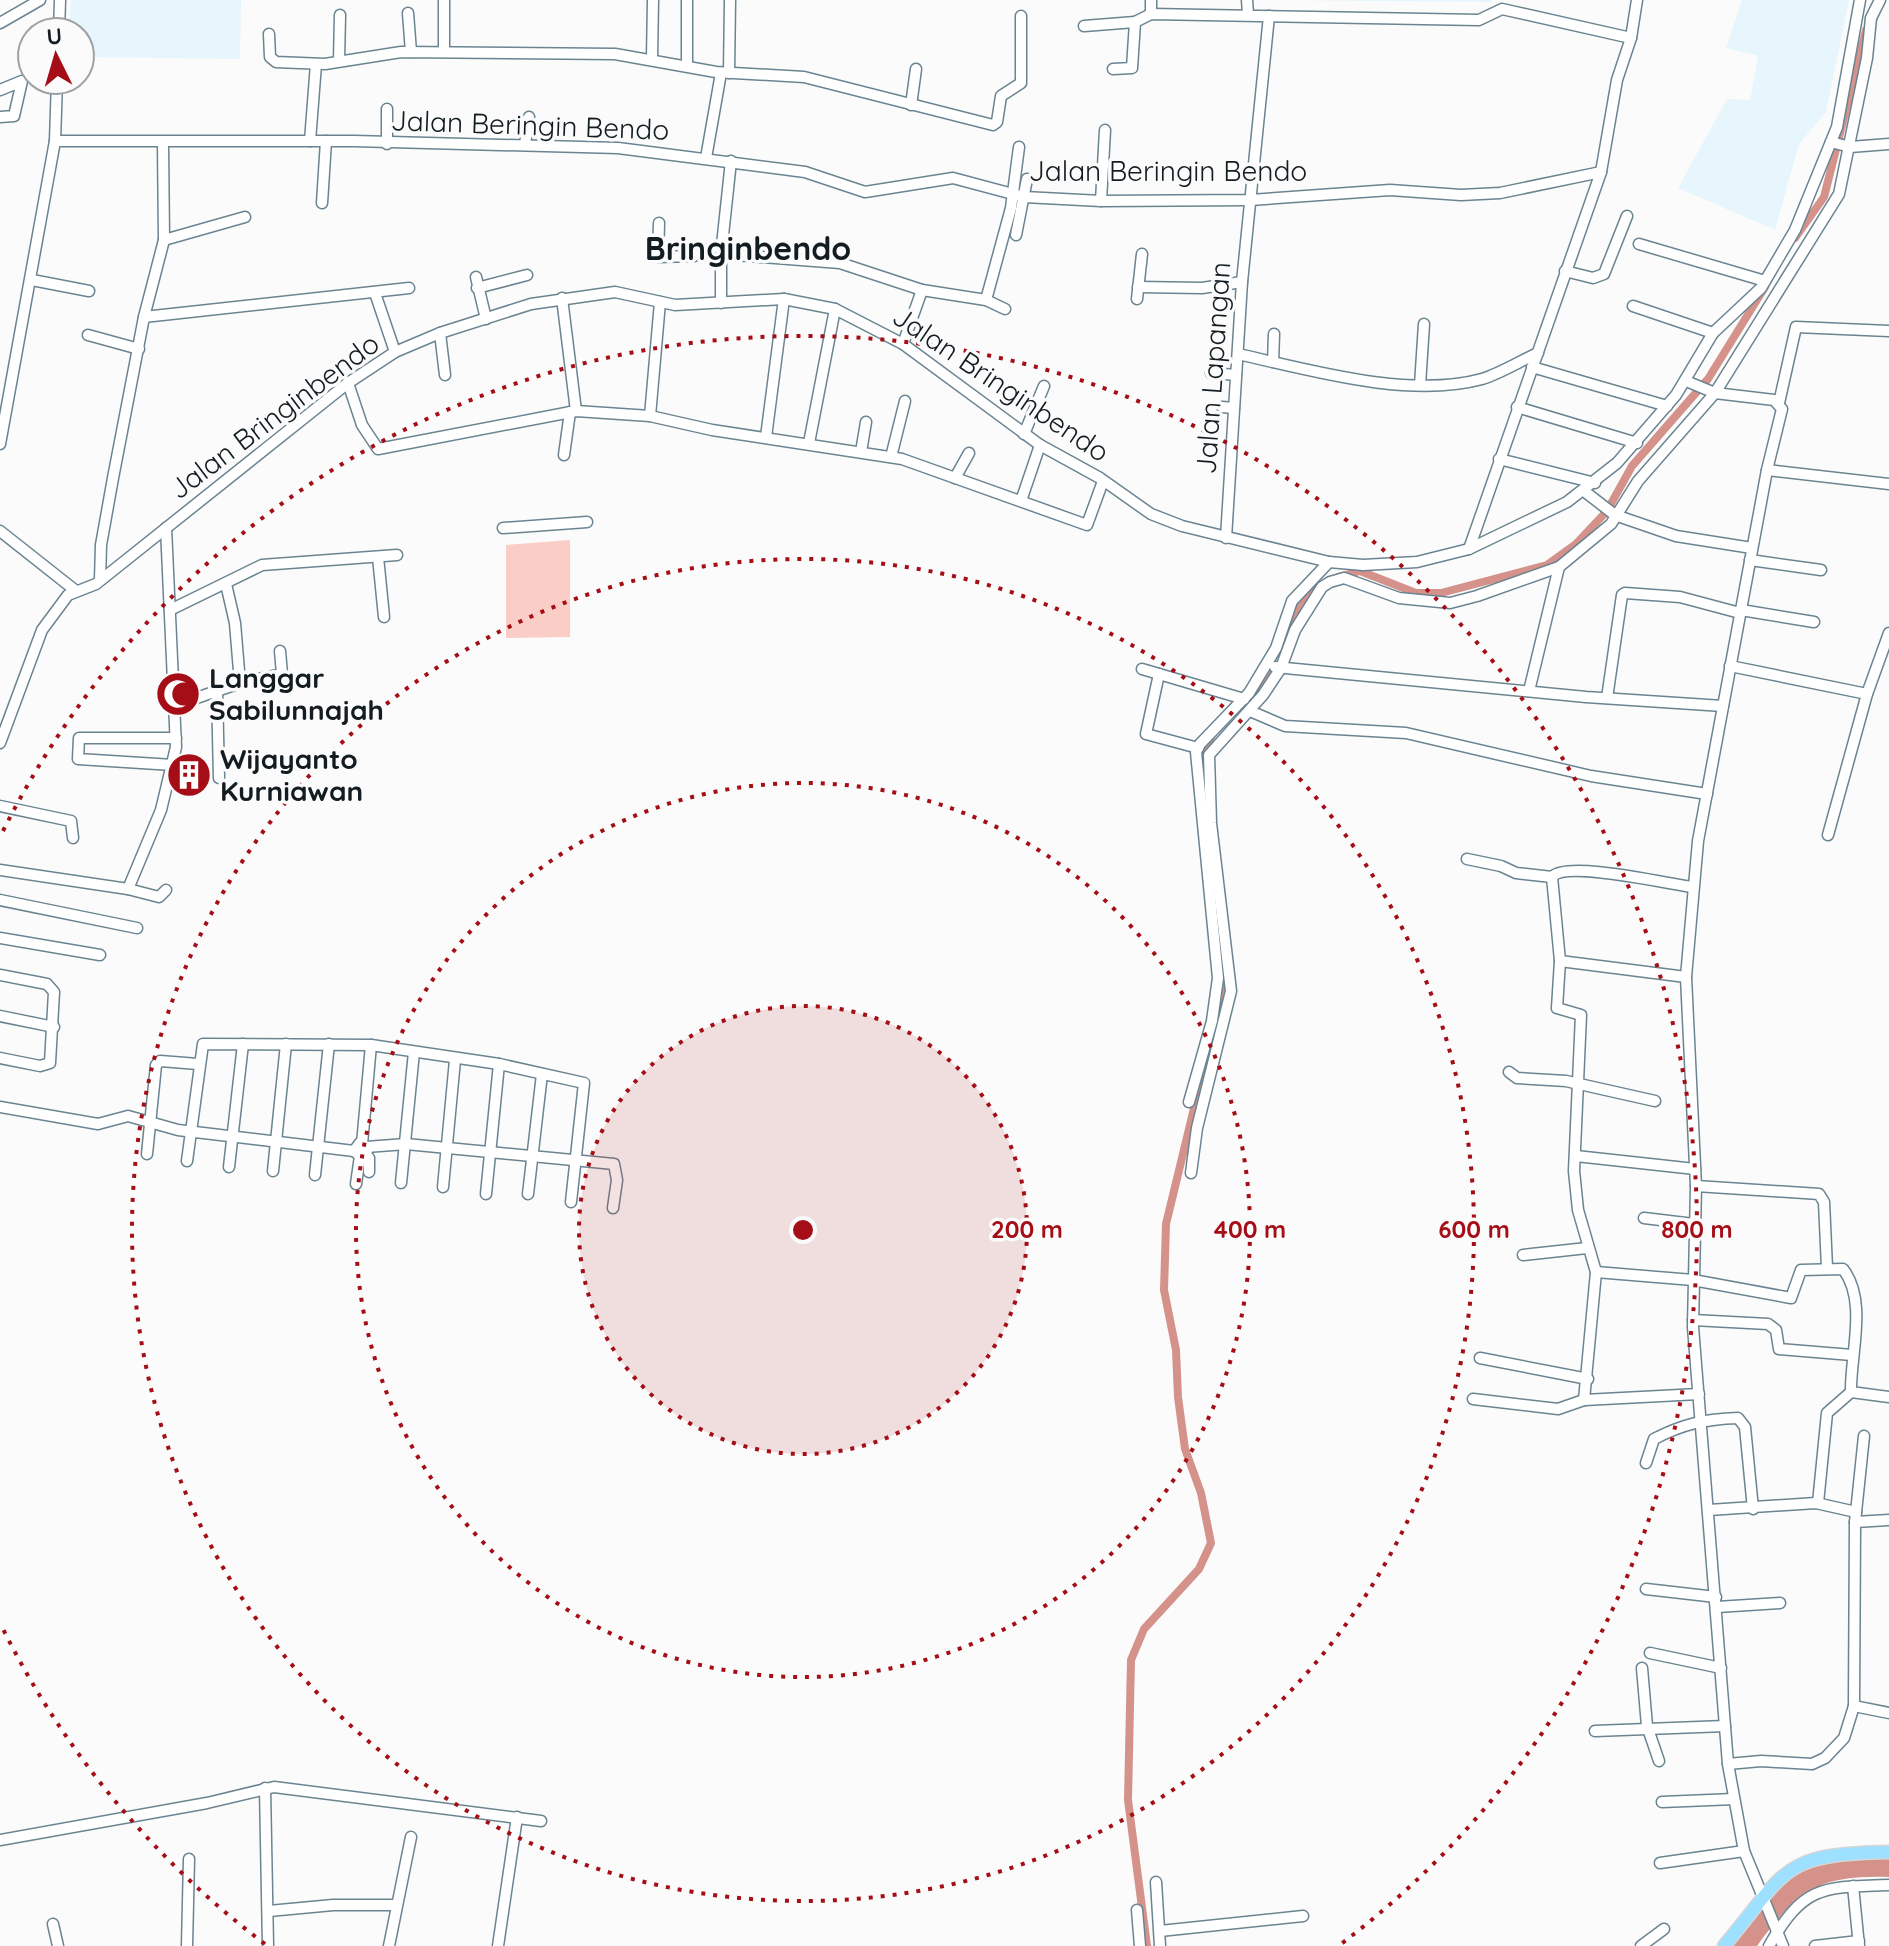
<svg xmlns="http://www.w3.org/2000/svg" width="1889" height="1946" font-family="Quicksand,sans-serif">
<rect width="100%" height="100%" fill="#fbfbfb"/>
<!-- built -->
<g fill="#e7f5fd">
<path d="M71,0H241L240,59L80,57V32H69Z"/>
<path d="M1275,0H1492V2Z"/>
<path d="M1742,0H1849L1826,112L1799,144L1775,230L1678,188L1727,99L1750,100L1758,56L1726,48Z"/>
</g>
<!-- green -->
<path fill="#fbcdc7" d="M570,540V637L506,638V545Z"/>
<!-- water -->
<path fill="#d4928a" d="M1889,1855V1877C1817,1875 1798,1890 1757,1946H1727L1786,1875L1834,1858Z"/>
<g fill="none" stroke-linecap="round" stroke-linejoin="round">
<!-- canal -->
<g stroke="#d4928a" stroke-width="8">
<path d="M1795,238L1824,197L1866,30"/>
<path d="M1338,577L1360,571L1416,593H1441L1547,565L1576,544L1607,511L1632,466L1708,379L1765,287"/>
<path d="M1287,629L1296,611L1319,586"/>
<path d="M1246,702L1258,691L1267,670"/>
<path d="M1201,769L1202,754L1213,733"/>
<path d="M1147,1946L1128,1800L1131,1660L1144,1629L1199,1569L1211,1543L1201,1493L1185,1449L1178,1397L1176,1350L1164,1290L1166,1224L1205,1063L1219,1022L1225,965"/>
</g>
<!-- minor casing -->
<g stroke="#6b8491" stroke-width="13">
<g id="minor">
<path d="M687,0V66"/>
<path d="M1151,0V14"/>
<path d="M1247,0L1248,14"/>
<path d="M408,13L411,52"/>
<path d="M0,23L40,0"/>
<path d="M1084,26L1135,22"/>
<path d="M59,32L60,0"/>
<path d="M269,34L270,57L276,62L325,64L401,52L615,54L716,72L804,77L993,125L997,122L1001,96L1021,83V16"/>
<path d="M444,52V0"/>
<path d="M652,59L653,0"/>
<path d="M339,61L340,15"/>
<path d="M1113,69L1132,68L1135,22L1151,14L1479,20L1502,9L1631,38"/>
<path d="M729,73L730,0"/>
<path d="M0,90L22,81L14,116L0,117"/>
<path d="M911,105L916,69"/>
<path d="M55,141H354L618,148L805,172L865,192L953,178L1024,197L1101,201L1250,200L1390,190L1461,195L1500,193L1601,172"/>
<path d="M310,141L316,64"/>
<path d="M1831,142L1850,147L1889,144"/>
<path d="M387,144V109"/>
<path d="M525,144L529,117"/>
<path d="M706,158L721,73"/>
<path d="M1101,201L1105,130"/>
<path d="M322,203L326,141"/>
<path d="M659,223L658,257L694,256L722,244"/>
<path d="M1016,235L1027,179"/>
<path d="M164,240L245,217"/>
<path d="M1639,244L1765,281"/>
<path d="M721,254L840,263L922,290L986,300L1005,309"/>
<path d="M1565,271L1593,278L1604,274L1627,216"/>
<path d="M476,277L486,319"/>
<path d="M32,280L89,291"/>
<path d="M1138,287L1202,288L1242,282"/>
<path d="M477,288L527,275"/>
<path d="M375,293L395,352"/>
<path d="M562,298L576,411"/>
<path d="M1137,299L1142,254"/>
<path d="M986,300L1011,208L1019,147"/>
<path d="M721,303V254L731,161"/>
<path d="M1633,306L1713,333"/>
<path d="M144,317L409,288"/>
<path d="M440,333L445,375"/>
<path d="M88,335L139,349"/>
<path d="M903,344L922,290"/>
<path d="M1238,354C1310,370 1409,399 1482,379C1501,373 1520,361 1538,353"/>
<path d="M1273,362L1274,334"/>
<path d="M1532,367L1667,406"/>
<path d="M1211,373L1236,375"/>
<path d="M1686,381L1715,393L1774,400L1782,409L1767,470L1698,841L1686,977L1696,1186L1693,1327L1728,1764L1744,1851L1783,1946"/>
<path d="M348,383L362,425L378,449L576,411L650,416L712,430L902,459L1087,525L1103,481"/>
<path d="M1420,385L1424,324"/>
<path d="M1779,403L1796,327L1889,331"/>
<path d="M1222,407L1234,408"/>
<path d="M1517,407L1637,443"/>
<path d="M650,416L660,302"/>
<path d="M1024,434L1044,386"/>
<path d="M766,437L784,299"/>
<path d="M809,443L835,309"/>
<path d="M0,444L55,141L57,80"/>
<path d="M861,452L866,422"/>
<path d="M564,455L570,412"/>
<path d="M891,457L905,401"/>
<path d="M1499,459L1595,483"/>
<path d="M1767,470L1889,484"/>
<path d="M955,478L969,453"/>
<path d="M1584,491L1615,515L1676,536L1752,548"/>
<path d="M1021,501L1040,445"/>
<path d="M503,528L587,522"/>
<path d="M0,531L76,591"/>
<path d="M1226,538L1242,282L1269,16"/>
<path d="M1469,549L1601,172L1617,80L1631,38L1637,0"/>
<path d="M378,557L384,617"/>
<path d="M1750,560L1821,570"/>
<path d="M100,580L101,545L113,478L144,317L164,240L163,144"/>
<path d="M226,584L235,623L240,683"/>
<path d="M170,610L262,565L397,555"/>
<path d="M1741,610L1814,622"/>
<path d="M1730,666L1867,694"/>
<path d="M1275,667L1586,697L1723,706"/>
<path d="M1142,669L1244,699"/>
<path d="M1159,674L1146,734L1198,748"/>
<path d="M217,691L219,778"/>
<path d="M1529,691L1559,567"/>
<path d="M1607,698L1622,595L1625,593L1680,597L1740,613"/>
<path d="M173,706L240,683L282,674L280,651"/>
<path d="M1250,711L1285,726L1406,733L1591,776L1707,794"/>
<path d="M0,743L42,630L68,595L96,584L348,383L395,352L440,333L531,304L615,292L675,305L784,299L835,309L903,344L1040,445L1100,478L1151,514L1182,526L1329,562L1363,565L1417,562L1469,549L1567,502L1617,463L1676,395L1713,333L1761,288L1795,230L1837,127L1860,0"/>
<path d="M173,765L78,759L79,738H176"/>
<path d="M0,806L71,821L73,838"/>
<path d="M1828,835L1867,694L1889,633"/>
<path d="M1467,859L1501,866L1516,873L1552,877C1566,860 1668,884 1692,887"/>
<path d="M0,870L128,889L161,810L176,747L166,528"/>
<path d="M1552,877L1560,961L1557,1008L1581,1015L1574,1171L1578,1210L1596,1272L1584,1400L1699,1394"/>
<path d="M128,889L159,897L166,890"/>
<path d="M0,900L137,928"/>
<path d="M0,938L100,955"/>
<path d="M1560,961L1686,977"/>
<path d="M0,975L47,984L54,992L50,1063L40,1066L0,1058"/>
<path d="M0,1016L54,1027"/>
<path d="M1509,1072L1517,1078L1566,1081L1655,1101"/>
<path d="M1189,1102L1212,1021L1218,978L1196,752L1200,744L1249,693L1276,648L1292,601L1329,562"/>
<path d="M0,1107L98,1124L128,1116L178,1130L354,1151"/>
<path d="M362,1144L371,1045"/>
<path d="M366,1147L406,1144L614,1164L617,1180L613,1208"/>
<path d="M147,1154L156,1065L160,1061L198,1064"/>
<path d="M365,1154L369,1158V1172"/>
<path d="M1576,1156L1695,1169"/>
<path d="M187,1161L203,1044L371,1045L499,1064L584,1083L571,1202"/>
<path d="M229,1167L243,1044"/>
<path d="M273,1171L286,1044"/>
<path d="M1191,1173L1197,1128L1231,991L1211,823L1209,755L1263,695L1281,668L1295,630L1322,587L1330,582L1344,578L1399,598L1450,603L1477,596L1559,567L1611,524L1638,481L1715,393L1839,194L1867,58L1871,18L1880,0"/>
<path d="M315,1175L329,1044"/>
<path d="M401,1183L414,1052"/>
<path d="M356,1184L360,1156L367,1151L360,1143L354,1151L360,1156"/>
<path d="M1696,1186L1819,1194L1824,1202L1827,1268"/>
<path d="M443,1187L455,1060"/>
<path d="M486,1194L499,1064"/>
<path d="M528,1194L542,1074"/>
<path d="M1644,1218L1694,1224"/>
<path d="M1523,1255L1587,1248"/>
<path d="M1596,1272L1693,1280L1791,1298L1801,1270L1843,1269C1868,1301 1850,1355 1851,1392L1889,1397"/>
<path d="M1693,1320L1768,1324L1776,1330L1779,1349L1852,1355"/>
<path d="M1480,1358L1588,1379"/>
<path d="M1473,1399L1558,1409L1584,1400"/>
<path d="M1646,1463L1654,1439C1683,1424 1705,1419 1738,1418L1745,1427L1753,1509"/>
<path d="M1818,1503L1827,1413L1851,1392"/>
<path d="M1709,1510L1816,1503L1856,1512"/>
<path d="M1855,1522L1889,1520"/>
<path d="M1646,1589L1716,1597"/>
<path d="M1717,1607L1780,1603"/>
<path d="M1650,1653L1721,1668"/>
<path d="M1642,1668L1647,1726L1659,1761"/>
<path d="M1854,1706L1889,1713"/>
<path d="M1595,1731L1725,1726"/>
<path d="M1728,1764L1761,1761L1812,1764L1825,1758L1844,1738L1854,1706L1855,1522L1864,1436"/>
<path d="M265,1788L268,1946"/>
<path d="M1662,1802L1734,1799"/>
<path d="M0,1840L207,1803L274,1787L541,1821"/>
<path d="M1660,1863L1744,1851"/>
<path d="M1156,1882L1160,1946"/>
<path d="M1853,1886L1859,1946"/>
<path d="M1137,1910L1140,1946"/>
<path d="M269,1911L333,1905H395"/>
<path d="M53,1924L58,1946"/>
<path d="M1160,1931L1303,1916"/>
<path d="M187,1946L189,1859"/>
<path d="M389,1946L411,1837"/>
<path d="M498,1946L517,1817"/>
<path d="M1641,1946L1664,1929"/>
<path d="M1769,1946C1804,1885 1822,1887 1889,1885"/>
<path d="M1815,1946L1859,1941"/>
</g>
</g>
<!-- major casing -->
<g stroke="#d4d6d7" stroke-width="15">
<path id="major" d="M1724,1946C1788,1869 1781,1854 1889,1852"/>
</g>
<!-- minor -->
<use href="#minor" stroke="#fff" stroke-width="10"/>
<!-- major -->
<use href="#major" stroke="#9de0ff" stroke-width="12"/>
</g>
<!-- distance rings -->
<circle cx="803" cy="1230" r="224" fill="#a50e16" fill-opacity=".12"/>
<g fill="none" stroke="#a50e16" stroke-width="4" stroke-dasharray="4 8">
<circle cx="803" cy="1230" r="224"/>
<circle cx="803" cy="1230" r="447"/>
<circle cx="803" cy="1230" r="671"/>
<path d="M265 1944A894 894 0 0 1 3 1629M3 831A894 894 0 1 1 1341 1944"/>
</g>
<!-- icons -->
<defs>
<g id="mosque-disc" transform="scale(2.3)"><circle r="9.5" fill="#a50e16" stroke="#fbfbfb"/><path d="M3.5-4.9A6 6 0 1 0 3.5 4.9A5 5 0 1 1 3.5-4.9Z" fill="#fff"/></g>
<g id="building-disc" transform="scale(2.3)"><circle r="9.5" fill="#a50e16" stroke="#fbfbfb"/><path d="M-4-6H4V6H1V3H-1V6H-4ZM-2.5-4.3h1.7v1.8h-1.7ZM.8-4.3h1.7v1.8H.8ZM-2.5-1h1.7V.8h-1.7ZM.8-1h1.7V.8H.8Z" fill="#fff"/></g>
</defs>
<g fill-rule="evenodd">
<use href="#mosque-disc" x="178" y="694"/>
<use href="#building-disc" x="189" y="775"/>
</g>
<g text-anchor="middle" stroke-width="7" stroke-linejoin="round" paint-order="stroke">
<!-- street labels -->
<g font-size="28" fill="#121c21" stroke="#fbfbfb">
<text transform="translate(530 125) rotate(2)" y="10">Jalan Beringin Bendo</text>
<text x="1168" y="181">Jalan Beringin Bendo</text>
<text transform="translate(1213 368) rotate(-86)" y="10">Jalan Lapangan</text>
<text transform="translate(1001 384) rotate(34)" y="10">Jalan Bringinbendo</text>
<text transform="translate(274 416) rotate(-37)" y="10">Jalan Bringinbendo</text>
</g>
<!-- poi labels -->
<g font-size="28" font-weight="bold" fill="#121c21" stroke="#fbfbfb" text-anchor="start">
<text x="209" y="688">Langgar<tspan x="209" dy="32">Sabilunnajah</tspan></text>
<text x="220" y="769">Wijayanto<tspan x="220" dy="32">Kurniawan</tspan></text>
</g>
<!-- quarter labels -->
<g font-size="32" font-weight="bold" fill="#121c21" stroke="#fbfbfb">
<text x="748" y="260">Bringinbendo</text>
</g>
</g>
<circle cx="803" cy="1230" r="12" fill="#a50e16" stroke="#fbfbfb" stroke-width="4"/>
<g font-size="24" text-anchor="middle" font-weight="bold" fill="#a50e16" stroke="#fbfbfb" stroke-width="7" stroke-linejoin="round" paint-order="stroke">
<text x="1027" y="1238">200 m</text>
<text x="1250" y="1238">400 m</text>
<text x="1474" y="1238">600 m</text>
<text x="1697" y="1238">800 m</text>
</g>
<!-- north arrow -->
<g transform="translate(56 56) rotate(355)"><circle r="38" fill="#fbfbfb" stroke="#9ea2a4" stroke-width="2"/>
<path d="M0-6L14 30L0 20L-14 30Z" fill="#a50e16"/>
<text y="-12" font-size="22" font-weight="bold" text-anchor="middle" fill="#121c21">U</text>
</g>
</svg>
